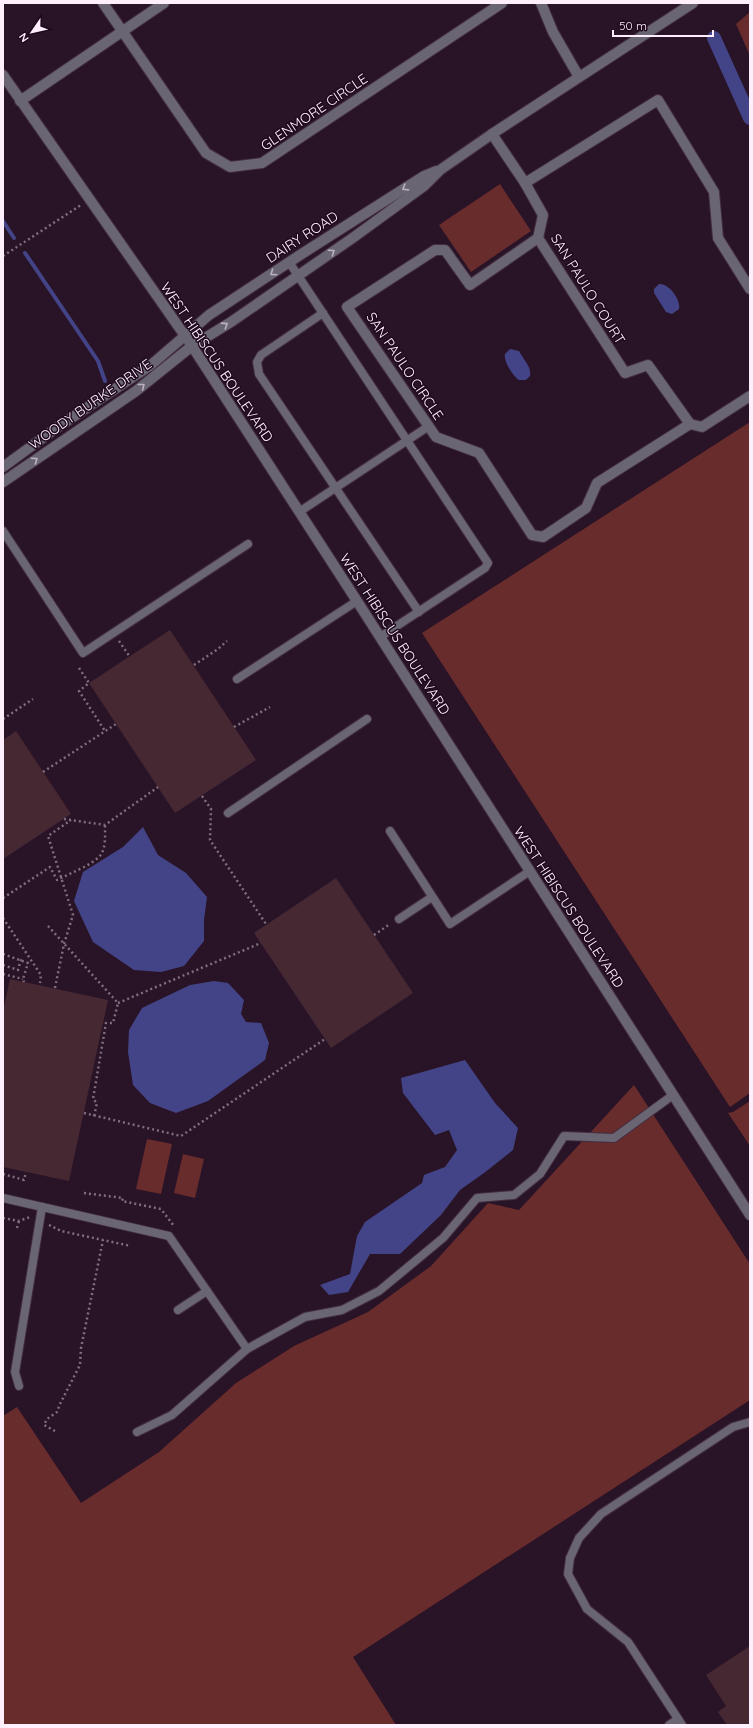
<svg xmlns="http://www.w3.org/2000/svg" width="753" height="1728" font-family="Quicksand,sans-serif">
<rect width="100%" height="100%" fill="#291326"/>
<!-- green -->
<g fill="#682c2c">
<path d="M750,12V56L736,24Z"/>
<path d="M500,184L531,231L471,272L439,225Z"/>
<path d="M750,422V1093L730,1107L422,633Z"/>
<path d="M634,1085L750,1264V1400L353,1657L396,1725H3V1416L17,1407L81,1503L159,1452L236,1383L294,1346L368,1312L431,1266L488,1203L519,1210Z"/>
<path d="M750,1101V1146L728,1113L733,1112Z"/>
<path d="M147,1139L172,1144L161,1194L136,1189Z"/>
<path d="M183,1154L204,1159L195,1198L174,1193Z"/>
</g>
<!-- water -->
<g fill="#434487">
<path d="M659,284C669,283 681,300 679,309L672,314L666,312L654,293V289Z"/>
<path d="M510,349L519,351C523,359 532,367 530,376L526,380H519C513,376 503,361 505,354Z"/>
<path d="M143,827L158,855L186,873L207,897L204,920V941L184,966L161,972L134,970L93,942L74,901L83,872L123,847Z"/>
<path d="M214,981L228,983L244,1000L241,1014L246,1022L261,1023L269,1043L265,1060L208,1101L176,1113L150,1103L133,1085L128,1052L129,1030L142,1008L190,985Z"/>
<path d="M465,1060L495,1103L518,1128L513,1150L484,1173L460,1190L441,1215L400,1254H370L348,1292L329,1295L320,1285L350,1274L357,1236L365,1222L422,1183L424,1175L445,1167L457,1150L449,1130L435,1135L403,1093L401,1078Z"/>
</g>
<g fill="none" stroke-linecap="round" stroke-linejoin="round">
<!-- stream -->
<g stroke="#434487" stroke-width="4">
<path d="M3,221L14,238"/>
<path d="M25,253L98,361L105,381"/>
</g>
<!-- canal -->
<path stroke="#434487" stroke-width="14" d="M714,38L750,118"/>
</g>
<!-- building -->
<g fill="#462833">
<path d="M170,630L256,760L175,813L89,683Z"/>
<path d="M16,731L71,814L3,859V740Z"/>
<path d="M336,878L413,993L331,1048L254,933Z"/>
<path d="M10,979L108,1000L69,1181L3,1167V1011Z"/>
<path d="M750,1646V1725H727L718,1712L726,1706L706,1675Z"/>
</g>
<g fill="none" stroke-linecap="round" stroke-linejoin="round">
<!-- service casing -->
<g stroke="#432d40" stroke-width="10">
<g id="service">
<path d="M289,262L488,563L485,568L380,637"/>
<path d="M323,313L261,355L257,362L259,374L419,612"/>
<path d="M299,512L429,426"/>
<path d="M3,531L83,653L248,544"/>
<path d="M237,679L357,601"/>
<path d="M228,813L367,719"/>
<path d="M390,831L450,924L530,871"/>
<path d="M399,919L432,897"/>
<path d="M3,1198L169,1236L247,1349"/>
<path d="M178,1310L207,1291"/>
<path d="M19,1386L15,1372L42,1207"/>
<path d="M137,1432L172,1415L247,1349L305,1317L342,1310L379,1291L443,1238L477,1198L514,1195L540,1174L564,1136L614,1138L673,1095"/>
<path d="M669,1725L678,1719"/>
<path d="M682,1725L628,1642L587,1609L568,1574L570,1558L579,1538L601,1514L733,1427L750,1422"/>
</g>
</g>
<!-- minor casing -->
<g stroke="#432d40" stroke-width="12">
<g id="minor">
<path d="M103,3L206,153L230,167L262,163L502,3"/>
<path d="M541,3L553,32L579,77"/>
<path d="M20,101L164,3"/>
<path d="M492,134L525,183L543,215L538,238L625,373L648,365L690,424"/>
<path d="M525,183L658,100L714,192L718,238L750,289"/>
<path d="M538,238L470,285L445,250H435L347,307L436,437L479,453L532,535L543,537L586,508L597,483L690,424L702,427L750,396"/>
</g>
</g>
<!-- tertiary casing -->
<g stroke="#432d40" stroke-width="12">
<g id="tertiary">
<path d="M3,75L192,346L357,601L750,1215"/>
<path d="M3,467L55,429L151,365L209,315L300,255L424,176L436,171"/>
<path d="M3,482L136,391L192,346L231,322L354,237L424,186L440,170L492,134L693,3"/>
</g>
</g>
<!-- path -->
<g stroke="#806d7d" stroke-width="2.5" stroke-dasharray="2 3" stroke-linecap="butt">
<path d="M3,256L81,205"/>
<path d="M119,641L130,657"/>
<path d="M194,665L218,649L227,641"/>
<path d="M79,668L89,683L79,691L105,731"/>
<path d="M3,719L33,699"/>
<path d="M234,727L270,707"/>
<path d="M43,772L116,724"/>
<path d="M202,796L211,809L210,840L266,924"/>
<path d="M64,819L105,825L158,787"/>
<path d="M3,898L50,867L57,880C68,874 96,864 102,853C106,844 105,834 105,825"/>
<path d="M3,918L41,975L40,983"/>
<path d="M48,926L118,1003"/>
<path d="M374,935L390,924"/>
<path d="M3,954L28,963L23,979L24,982"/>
<path d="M3,965L18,970L21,959"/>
<path d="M3,974L23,979"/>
<path d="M55,988L64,944L73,915L48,836L71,820"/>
<path d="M118,1003L261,943"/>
<path d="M84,1113L181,1136L325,1039"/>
<path d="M94,1116L97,1103L93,1099L106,1023H113L118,1003"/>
<path d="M3,1174L24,1180L26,1172"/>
<path d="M84,1193L123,1198L122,1201L161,1209L174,1226"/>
<path d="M3,1218L19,1221L30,1217"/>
<path d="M49,1225L61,1231L131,1246"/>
<path d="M17,1228L19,1221"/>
<path d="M55,1431L44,1425L47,1419L57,1412L60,1404L80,1365L81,1348L103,1240"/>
</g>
<!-- service -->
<use href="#service" stroke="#6a6572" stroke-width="8"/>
<!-- minor -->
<use href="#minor" stroke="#6a6572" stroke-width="10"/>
<!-- tertiary -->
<use href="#tertiary" stroke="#6a6572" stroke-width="10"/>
</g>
<!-- one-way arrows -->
<defs><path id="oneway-chevron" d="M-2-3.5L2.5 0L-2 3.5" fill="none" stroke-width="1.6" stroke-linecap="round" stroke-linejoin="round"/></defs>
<g stroke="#bcb1be">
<use href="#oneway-chevron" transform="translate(405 188) rotate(148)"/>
<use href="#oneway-chevron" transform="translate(332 252) rotate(-34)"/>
<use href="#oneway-chevron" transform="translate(273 273) rotate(146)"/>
<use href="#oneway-chevron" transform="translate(225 325) rotate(-33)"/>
<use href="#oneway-chevron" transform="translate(142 386) rotate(-38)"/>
<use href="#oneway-chevron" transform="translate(35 460) rotate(-34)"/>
</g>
<g text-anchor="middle" stroke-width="3" stroke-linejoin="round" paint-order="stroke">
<!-- street labels -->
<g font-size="14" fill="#ffeffc" stroke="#1f0a1d">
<text transform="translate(314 112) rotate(-34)" y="5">GLENMORE CIRCLE</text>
<text transform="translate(302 237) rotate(-33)" y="5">DAIRY ROAD</text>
<text transform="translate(588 289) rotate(58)" y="5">SAN PAULO COURT</text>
<text transform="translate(217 362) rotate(56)" y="5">WEST HIBISCUS BOULEVARD</text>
<text transform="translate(405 366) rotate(56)" y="5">SAN PAULO CIRCLE</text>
<text transform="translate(90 404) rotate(-35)" y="5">WOODY BURKE DRIVE</text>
<text transform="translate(395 634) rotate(57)" y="5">WEST HIBISCUS BOULEVARD</text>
<text transform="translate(569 907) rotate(57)" y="5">WEST HIBISCUS BOULEVARD</text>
</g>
</g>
<!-- border -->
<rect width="753" height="1728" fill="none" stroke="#ffeffc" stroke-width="8"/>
<!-- north arrow -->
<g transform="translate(32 32) rotate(236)" stroke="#1f0a1d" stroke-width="3" paint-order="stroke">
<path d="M0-3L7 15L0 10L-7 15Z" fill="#ffeffc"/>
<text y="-6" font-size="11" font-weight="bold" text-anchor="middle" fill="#ffeffc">N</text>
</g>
<!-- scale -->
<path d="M613 30v6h100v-6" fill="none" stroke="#ffeffc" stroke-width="2"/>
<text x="619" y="30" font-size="12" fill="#ffeffc" stroke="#1f0a1d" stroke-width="3" paint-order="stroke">50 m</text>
</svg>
